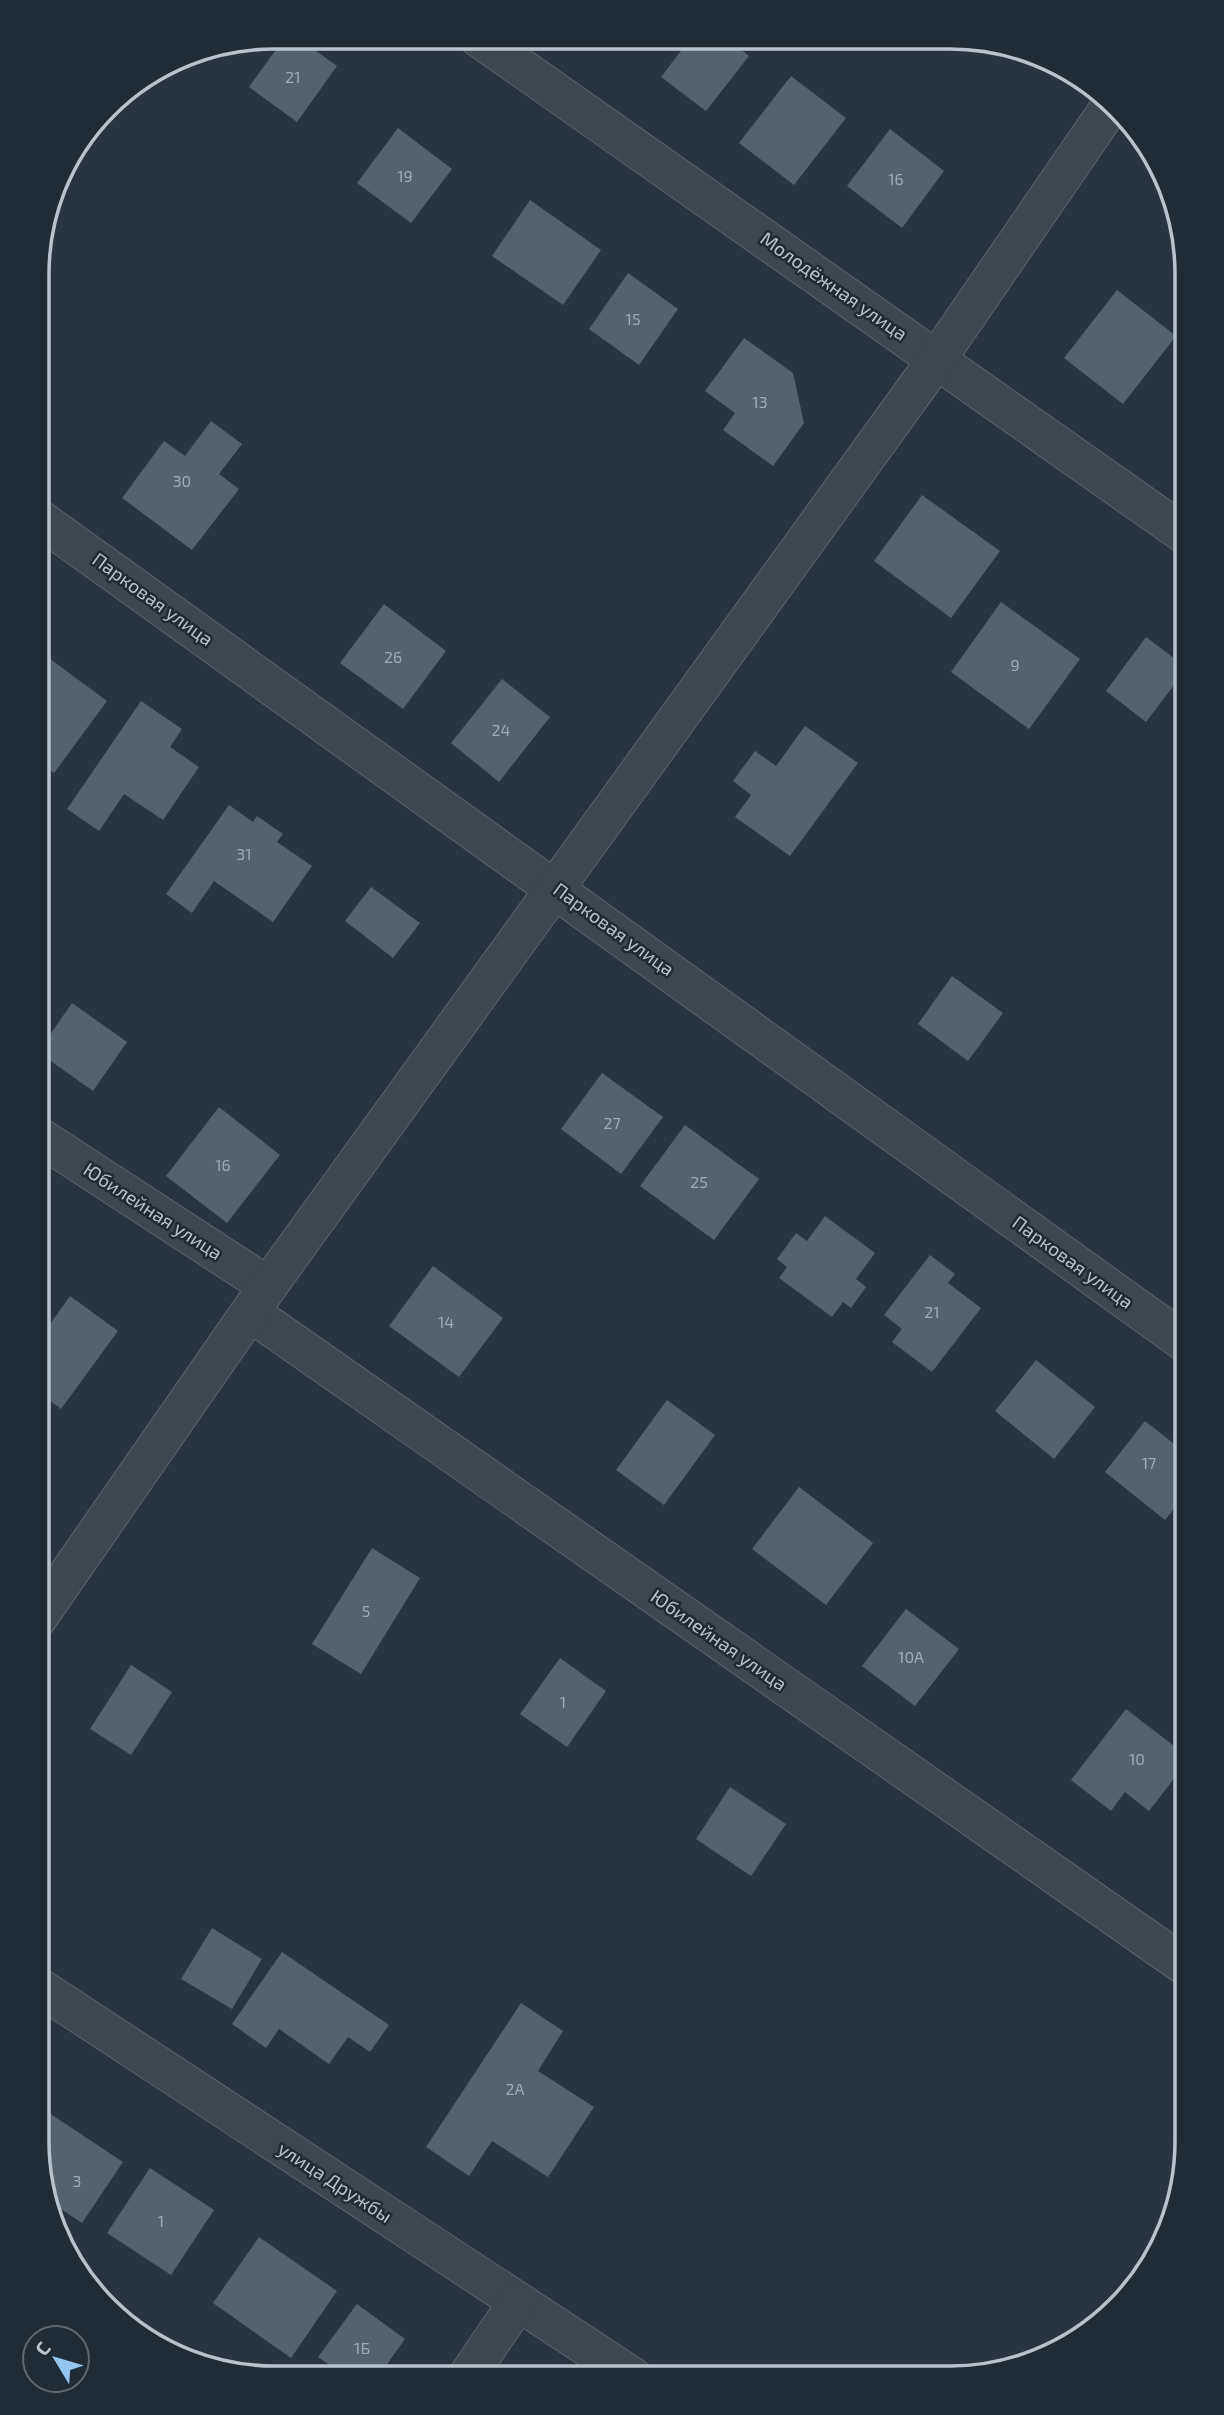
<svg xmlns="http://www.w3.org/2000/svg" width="1224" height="2415" font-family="'Exo 2',sans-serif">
<rect width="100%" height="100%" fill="#283540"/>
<!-- building -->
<g fill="#53626d">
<path d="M285,37H297L337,66L297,122L249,87Z"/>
<path d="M690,39L729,40L749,56L706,111L661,77Z"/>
<path d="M791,76L846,118L794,185L739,143Z"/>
<path d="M398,128L452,169L411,223L357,183Z"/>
<path d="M890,129L944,171L902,228L847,186Z"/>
<path d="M530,200L601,250L563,305L492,256Z"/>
<path d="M628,273L678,309L639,365L589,329Z"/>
<path d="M1117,290L1176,336L1123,404L1064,358Z"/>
<path d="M744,338L793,373L804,423L773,466L723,430L735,413L705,391Z"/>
<path d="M211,421L242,444L219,474L239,489L192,550L122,498L164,441L185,456Z"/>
<path d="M922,495L1000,551L951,618L874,561Z"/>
<path d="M1001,602L1080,659L1029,729L951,672Z"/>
<path d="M384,604L446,651L403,709L340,663Z"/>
<path d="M1146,637L1187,668L1146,722L1106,691Z"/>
<path d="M38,650L107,701L54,773L38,761Z"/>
<path d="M502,679L550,717L499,782L451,743Z"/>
<path d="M141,701L182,729L170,747L199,767L163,820L124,794L99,831L67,809Z"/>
<path d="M805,726L858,763L790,856L735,817L751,795L733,781L755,751L776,766Z"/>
<path d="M229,805L253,822L257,816L283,834L277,842L312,866L273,922L214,881L192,913L166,894Z"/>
<path d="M371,887L420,923L393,958L345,921Z"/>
<path d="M952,976L1003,1013L968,1061L918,1024Z"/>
<path d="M72,1003L127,1042L93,1091L38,1052Z"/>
<path d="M602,1073L663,1117L621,1174L561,1129Z"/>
<path d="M219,1107L280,1155L227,1223L166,1176Z"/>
<path d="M685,1125L759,1179L714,1240L640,1186Z"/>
<path d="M825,1216L875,1253L856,1279L866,1287L851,1308L843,1302L832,1317L779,1278L787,1267L777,1259L796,1233L807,1241Z"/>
<path d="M930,1255L955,1274L948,1283L981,1308L932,1372L892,1342L902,1329L884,1315Z"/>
<path d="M433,1266L503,1318L459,1377L389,1326Z"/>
<path d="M70,1296L118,1331L61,1409L38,1392V1341Z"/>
<path d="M1036,1360L1095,1407L1054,1459L995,1411Z"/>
<path d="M667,1400L715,1435L664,1505L616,1470Z"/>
<path d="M1145,1421L1187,1454V1492L1165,1520L1105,1472Z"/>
<path d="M799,1487L873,1543L826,1605L752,1549Z"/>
<path d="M372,1548L420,1578L361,1674L312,1644Z"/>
<path d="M906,1609L959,1649L915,1706L862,1666Z"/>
<path d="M560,1658L606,1691L567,1747L520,1714Z"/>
<path d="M131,1665L172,1692L131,1755L90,1729Z"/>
<path d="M1126,1709L1187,1756V1762L1149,1811L1125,1792L1111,1811L1071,1780Z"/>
<path d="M730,1787L786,1824L751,1876L696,1839Z"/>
<path d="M212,1928L262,1959L232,2009L181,1979Z"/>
<path d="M282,1952L389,2025L370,2052L348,2037L329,2064L279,2029L266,2048L232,2024Z"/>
<path d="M521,2003L563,2031L538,2071L594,2107L548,2177L492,2141L469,2176L426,2147Z"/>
<path d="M40,2107L123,2162L82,2223L46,2199L37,2141V2111Z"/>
<path d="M150,2168L214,2210L171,2275L107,2233Z"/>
<path d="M259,2237L337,2291L291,2358L213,2303Z"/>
<path d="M357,2304L405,2339L378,2377L345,2376L318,2357Z"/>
</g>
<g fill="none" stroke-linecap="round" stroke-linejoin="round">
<!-- minor casing -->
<g stroke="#59656d" stroke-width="40">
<g id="minor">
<path d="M479,38L1187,536"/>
<path d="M38,518L1187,1344"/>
<path d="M38,1136L268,1286"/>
<path d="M251,1313L1187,1967"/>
<path d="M37,1619L268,1286L937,359L1112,104"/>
<path d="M37,1986L633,2377"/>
<path d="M467,2377L518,2302"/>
</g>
</g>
<!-- minor -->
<use href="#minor" stroke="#3c4750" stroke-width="38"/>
</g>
<g text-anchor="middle" stroke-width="5" stroke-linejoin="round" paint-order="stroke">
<!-- number labels -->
<g font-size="16" fill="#9faab3">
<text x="293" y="83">21</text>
<text x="405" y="182">19</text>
<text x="896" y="185">16</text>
<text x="633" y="325">15</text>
<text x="760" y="408">13</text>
<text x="182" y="487">30</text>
<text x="393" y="663">26</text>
<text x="1015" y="671">9</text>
<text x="501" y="736">24</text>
<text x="244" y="860">31</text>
<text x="612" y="1129">27</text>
<text x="223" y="1171">16</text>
<text x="699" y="1188">25</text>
<text x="932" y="1318">21</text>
<text x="446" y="1328">14</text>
<text x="1149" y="1469">17</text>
<text x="366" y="1617">5</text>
<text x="911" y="1663">10А</text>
<text x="563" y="1708">1</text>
<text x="1137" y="1765">10</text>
<text x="515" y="2095">2А</text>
<text x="77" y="2187">3</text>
<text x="161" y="2227">1</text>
<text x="362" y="2354">1Б</text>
</g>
<!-- street labels -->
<g font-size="19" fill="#b8c2ca" stroke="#202c35">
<text transform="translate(834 286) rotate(35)" y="7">Молодёжная улица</text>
<text transform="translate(153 599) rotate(36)" y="7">Парковая улица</text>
<text transform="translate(614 929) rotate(36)" y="7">Парковая улица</text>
<text transform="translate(153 1211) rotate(33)" y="7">Юбилейная улица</text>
<text transform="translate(1073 1262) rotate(36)" y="7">Парковая улица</text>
<text transform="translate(719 1640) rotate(35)" y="7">Юбилейная улица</text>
<text transform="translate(335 2182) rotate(33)" y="7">улица Дружбы</text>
</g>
</g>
<!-- crop -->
<path d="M0 0H1224V2415H0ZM274 49H950A225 225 0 0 1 1175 274V2141A225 225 0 0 1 950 2366H274A225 225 0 0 1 49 2141V274A225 225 0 0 1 274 49Z" fill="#202c35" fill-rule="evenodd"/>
<path fill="none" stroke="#b8c2ca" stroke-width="3.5" d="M274 49H950A225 225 0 0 1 1175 274V2141A225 225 0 0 1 950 2366H274A225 225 0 0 1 49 2141V274A225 225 0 0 1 274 49Z"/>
<!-- north arrow -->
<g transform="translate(56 2359) rotate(308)"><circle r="33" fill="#202c35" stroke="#5d6871" stroke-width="2"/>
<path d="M0-5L12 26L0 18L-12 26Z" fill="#95c6f2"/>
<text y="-10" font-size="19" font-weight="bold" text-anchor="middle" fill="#b8c2ca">С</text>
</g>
</svg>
